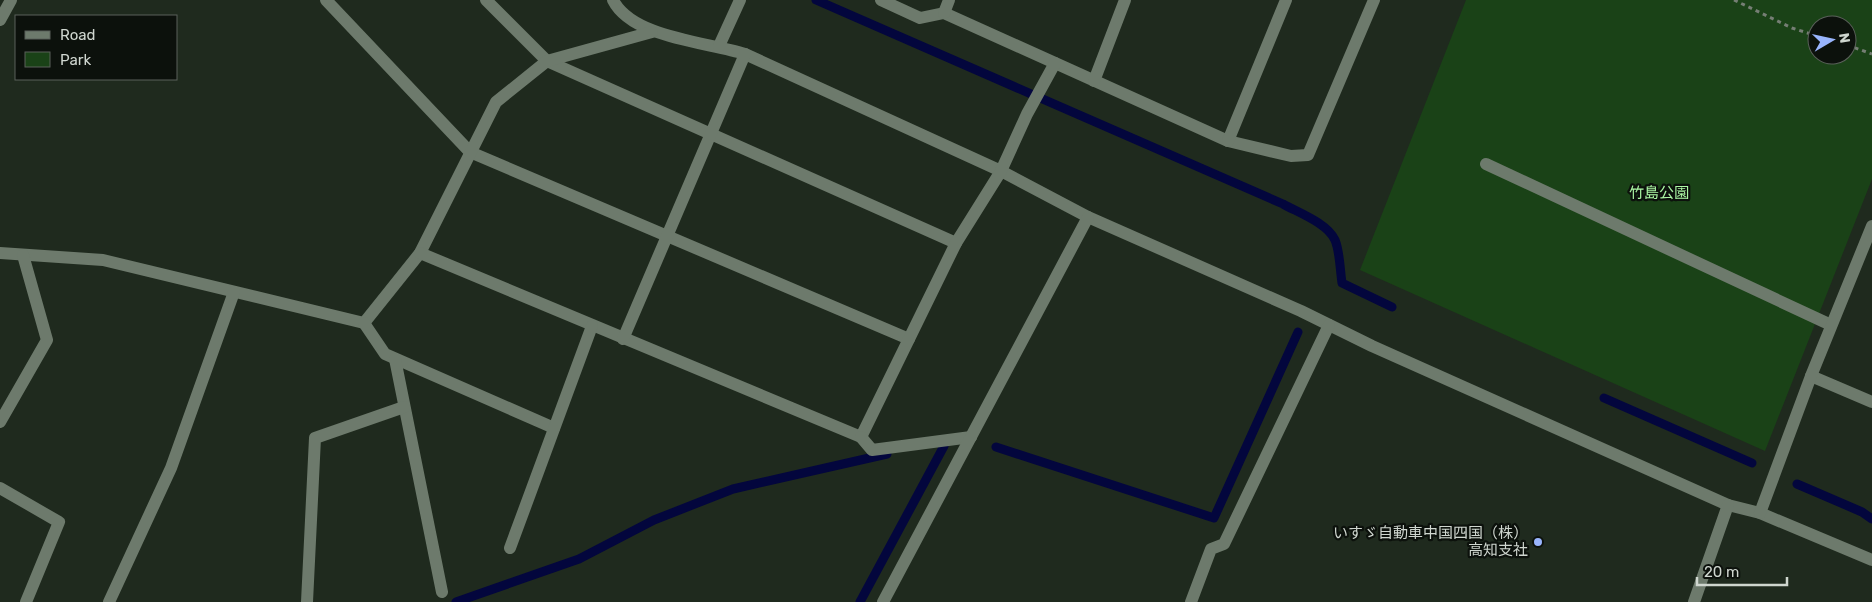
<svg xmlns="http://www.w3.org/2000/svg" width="1872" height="602" font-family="Rubik,'Noto Sans JP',sans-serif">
<rect width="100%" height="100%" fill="#1f2a1e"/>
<!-- green -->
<path fill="#1a4217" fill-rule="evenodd" d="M1466,0H1872V179L1765,451L1360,270ZM1817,25H1847V55H1817Z"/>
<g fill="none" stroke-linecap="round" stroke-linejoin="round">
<!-- stream -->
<g stroke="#03063d" stroke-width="9">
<path d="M816,0L1283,204C1299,213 1327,223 1335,240C1340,252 1340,270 1342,283L1392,307"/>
<path d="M1604,398L1752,463"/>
<path d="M996,447L1214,518L1298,332"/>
<path d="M1797,484L1862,512L1872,519"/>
<path d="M456,602L579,559L654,520L733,489L887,454"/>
<path d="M860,602L944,446"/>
</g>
<!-- path -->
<g stroke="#757e74" stroke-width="3" stroke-dasharray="4 4" stroke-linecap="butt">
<path d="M1734,0L1792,28L1817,36"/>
<path d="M1847,45L1872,54"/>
</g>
<!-- minor -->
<g stroke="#6d7a6c" stroke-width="12">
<path d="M326,0L470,152L909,339"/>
<path d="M486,0L547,61L956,243"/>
<path d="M613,0C632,38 707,42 745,54L1001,171L1088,217L1301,311L1372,346L1728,505L1760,513L1872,560"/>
<path d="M881,0L920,18L944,13L1228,141L1291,156L1308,155L1374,0"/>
<path d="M944,13L949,0"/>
<path d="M0,20L11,0"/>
<path d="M719,46L740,0"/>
<path d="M1094,81L1125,0"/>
<path d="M1228,141L1286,0"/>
<path d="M1486,164L1831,325"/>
<path d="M0,253L103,260L364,323L420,253L496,102L547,61L652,32"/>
<path d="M420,253L861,437L956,243L1001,171L1027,114L1055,63"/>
<path d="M364,323L385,354L554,428"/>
<path d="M623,339L745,54"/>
<path d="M395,359L442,592"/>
<path d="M1811,376L1872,402"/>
<path d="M0,422L47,340L23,255"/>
<path d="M861,437L872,450L971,437"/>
<path d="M0,488L59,522L26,602"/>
<path d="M1760,513L1811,376L1872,226"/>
<path d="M510,548L592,326"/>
<path d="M109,602L171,468L234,292"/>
<path d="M307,602L315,438L404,407"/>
<path d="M883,602L1088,217"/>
<path d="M1191,602L1211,549L1224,544L1329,325"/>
<path d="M1694,602L1728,505"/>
</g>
</g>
<!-- markers -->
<circle fill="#99b5fd" stroke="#0c110c" stroke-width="2" cx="1538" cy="542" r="5"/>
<g text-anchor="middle" stroke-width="4.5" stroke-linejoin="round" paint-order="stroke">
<!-- park labels -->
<g font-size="15" fill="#abf6a4" stroke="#0c110c">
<text x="1659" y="198">竹島公園</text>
</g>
<!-- poi labels -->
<g font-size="15" fill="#cfd6cf" stroke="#0c110c" text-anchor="end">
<text x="1528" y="538">いすゞ自動車中国四国（株）<tspan x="1528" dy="17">高知支社</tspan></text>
</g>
</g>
<!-- legend -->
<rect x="15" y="15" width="162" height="65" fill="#0c110c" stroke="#5a605a"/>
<rect x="25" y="31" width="25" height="8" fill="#6d7a6c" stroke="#5a605a"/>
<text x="60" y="40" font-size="15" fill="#cfd6cf">Road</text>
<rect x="25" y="52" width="25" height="15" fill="#1a4217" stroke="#5a605a"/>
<text x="60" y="65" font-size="15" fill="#cfd6cf">Park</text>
<!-- north arrow -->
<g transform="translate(1832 40) rotate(81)"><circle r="24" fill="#0c110c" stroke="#5a605a"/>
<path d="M0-4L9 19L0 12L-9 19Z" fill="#99b5fd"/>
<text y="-8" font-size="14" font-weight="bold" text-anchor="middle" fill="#cfd6cf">N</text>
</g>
<!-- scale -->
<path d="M1697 577v8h90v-8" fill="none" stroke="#cfd6cf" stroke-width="2.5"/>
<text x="1704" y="577" font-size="15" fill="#cfd6cf" stroke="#0c110c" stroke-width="4" paint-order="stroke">20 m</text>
</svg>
